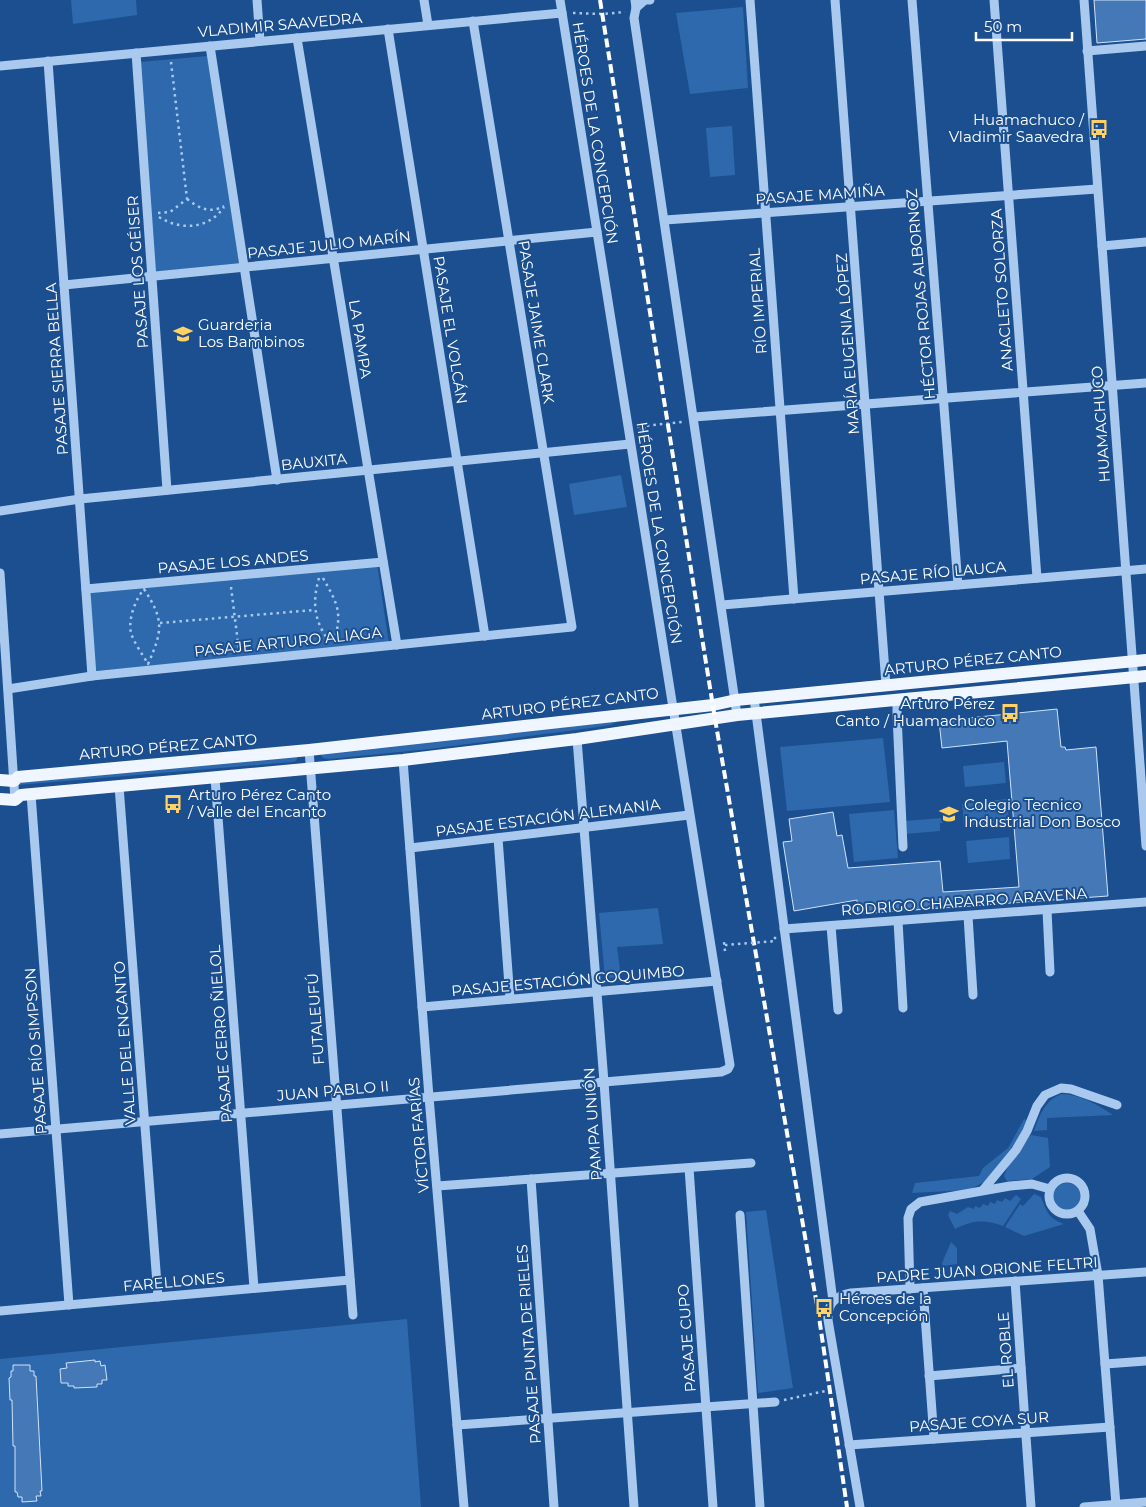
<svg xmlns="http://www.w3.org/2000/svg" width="1146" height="1507" font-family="Montserrat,sans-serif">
<rect width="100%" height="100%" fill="#1b4f8f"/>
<!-- green -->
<g fill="#2e69ad">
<path d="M71,0H136L137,15L73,24Z"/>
<path d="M743,7L748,88L690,94L676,13Z"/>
<path d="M207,56L239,263L154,272L140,62Z"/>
<path d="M732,126L735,175L710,177L706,128Z"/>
<path d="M621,475L627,507L574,515L569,484Z"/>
<path d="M377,563L389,644L95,671L90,592Z"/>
<path d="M619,721L610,725L591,728L429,749L329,759L323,758L321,755L323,753Z"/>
<path d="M883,738L890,802L787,811L780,747Z"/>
<path d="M298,756L296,761L292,762L18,785L16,779Z"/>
<path d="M1004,762L1006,783L965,787L963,766Z"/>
<path d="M1007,799L1009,822L964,826L962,804Z"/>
<path d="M894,810L898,858L854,862L849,814Z"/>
<path d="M942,818L943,823H940V831L905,834L904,821Z"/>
<path d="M1009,837L1010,859L968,863L966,841Z"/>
<path d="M658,908L663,944L617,947L621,977L605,978L599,913Z"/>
<path d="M1061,1094C1080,1094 1098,1105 1113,1115L1047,1118V1130L1034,1131C1040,1114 1045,1101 1061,1094Z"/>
<path d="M1024,1119L1029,1121L1024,1134L988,1180L969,1190L912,1193L915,1183L979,1176L983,1168L1008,1148Z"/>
<path d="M1031,1135L1048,1138L1050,1167L1032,1179L1007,1181L1004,1176C1010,1160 1019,1147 1031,1135Z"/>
<circle cx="1067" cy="1197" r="14"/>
<path d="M1034,1194L1041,1197C1047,1212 1048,1218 1064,1224L1024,1236L1005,1227L1020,1204L1023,1206Z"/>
<path d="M1016,1195L1021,1199L1003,1226C985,1219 972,1220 955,1229L948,1215L950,1211L957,1214L968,1207L974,1209L975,1206L980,1208L983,1204L988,1206L990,1202L995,1204L997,1200L1002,1202L1005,1198L1010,1201Z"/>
<path d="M766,1210L793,1388L758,1393L746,1212Z"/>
<path d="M951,1242L957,1248V1264L943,1266L942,1263Z"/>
<path d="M407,1319L421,1507H0V1359Z"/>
</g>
<!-- building -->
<g fill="#4478b7" stroke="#cfe3fa">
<path d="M1094,0H1146V39L1097,43Z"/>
<path d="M1057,709L1061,747H1065L1066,750L1096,747L1108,896L858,914L857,900L794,911L783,842L792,841L789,819L833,812L837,836L842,835L848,868L940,861L943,892L1019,887L1007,741L942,748L939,721Z"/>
<path d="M95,1360V1362L100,1361L101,1366L105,1365L107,1380H102V1384H97V1387L74,1388V1386H68V1383H61L60,1369L67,1368L66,1363Z"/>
<path d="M13,1365H30V1371H34V1376H36L42,1491H40L41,1496H36L37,1501L22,1502V1497H18L17,1492H15V1446H13L12,1400H10L9,1378L11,1377V1371H13Z"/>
</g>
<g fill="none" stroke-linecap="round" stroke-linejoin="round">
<!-- path -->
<g stroke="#a9c9ee" stroke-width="2.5" stroke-dasharray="2.5 4" stroke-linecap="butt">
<path d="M573,13L603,14L625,12"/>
<path d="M187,199C199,208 209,214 224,206"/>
<path d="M158,213L170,212L187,199L171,62"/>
<path d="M159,217C181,231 209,229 224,207"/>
<path d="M637,427L641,426V435"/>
<path d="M642,441V443H646L644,426L682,422L681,420"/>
<path d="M319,578C312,602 314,621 329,641"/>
<path d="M323,578C337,603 343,612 334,641"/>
<path d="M231,587L239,651"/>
<path d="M144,589C164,620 163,630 148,664C143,655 134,643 131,633C128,619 135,600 144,589Z"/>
<path d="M160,623L314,610"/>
<path d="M784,1400L830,1390"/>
</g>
<!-- minor -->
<g stroke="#a9c9ee" stroke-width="9">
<path d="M257,0L260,41"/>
<path d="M424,0L428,25"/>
<path d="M635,0L636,8L634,18L737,715"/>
<path d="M750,0L794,599"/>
<path d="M835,0L886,685"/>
<path d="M912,0L958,585"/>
<path d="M994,0L1037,578"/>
<path d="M1084,0L1146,846"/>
<path d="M636,8L645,0H650"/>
<path d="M388,29L485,636"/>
<path d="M297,38L397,645"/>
<path d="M210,46L277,480"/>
<path d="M1087,51L1146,46"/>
<path d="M136,53L167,490"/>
<path d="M48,61L92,676"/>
<path d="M0,66L562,13"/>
<path d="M665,220L1097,189"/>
<path d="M1102,246L1146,242"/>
<path d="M64,285L597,232"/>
<path d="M694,417L1146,383"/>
<path d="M0,511L80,499L630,444"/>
<path d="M0,573L15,800"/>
<path d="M86,589L383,562"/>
<path d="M722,605L1146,569"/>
<path d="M8,689L92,676L572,627L473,21"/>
<path d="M754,698L833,1301"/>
<path d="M897,700V715L903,847"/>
<path d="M577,739L604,1082L634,1507"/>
<path d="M309,750L353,1315"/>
<path d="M403,760L429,1097L464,1507"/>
<path d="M215,778L254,1288"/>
<path d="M119,786L158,1297"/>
<path d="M31,794L69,1305"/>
<path d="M498,838L510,999"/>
<path d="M410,848L689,815"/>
<path d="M1047,910L1050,972"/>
<path d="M968,916L973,995"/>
<path d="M898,921L903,1008"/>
<path d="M831,926L838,1010"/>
<path d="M784,929L1146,902"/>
<path d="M422,1007L717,981"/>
<path d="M0,1134L721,1072L728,1069L730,1065L560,0"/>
<path d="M689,1168L713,1507"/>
<circle cx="1067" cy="1196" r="18"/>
<path d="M531,1179L554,1507"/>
<path d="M437,1186L751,1163"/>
<path d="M983,1190L1016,1150L1027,1131L1037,1106L1045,1095L1061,1088L1071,1089L1117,1105"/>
<path d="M1078,1211L1090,1229L1098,1275L1116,1505"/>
<path d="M740,1215L760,1507"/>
<path d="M1015,1281L1031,1507"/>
<path d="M923,1288L934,1439"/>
<path d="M910,1289L908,1218L911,1209L920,1202L1010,1186L1032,1184L1050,1189"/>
<path d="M0,1311L350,1280"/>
<path d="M1105,1364L1146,1361"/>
<path d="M929,1376L1021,1368"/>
<path d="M457,1425L775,1402"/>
<path d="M849,1445L1110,1427"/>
<path d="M860,1507L828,1320C827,1304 835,1296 851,1293L1146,1272"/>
<path d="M1084,1507L1146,1502"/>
</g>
<!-- major -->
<g stroke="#f0f6ff" stroke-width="12">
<path d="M0,780L14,781L18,777L309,750L713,705L736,700L1146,660"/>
<path d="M0,799L15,800L21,795L403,760L577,739L737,715L1146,676"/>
</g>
<!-- rail -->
<path stroke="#fff" stroke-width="4" stroke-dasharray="9 4" stroke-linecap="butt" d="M600,0L715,719L819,1317L847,1507"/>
<!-- path-bridge -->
<path stroke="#a9c9ee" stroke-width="2.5" stroke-dasharray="2.5 4" stroke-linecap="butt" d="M725,951L724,942H726V945L775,941V935"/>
</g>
<!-- icons -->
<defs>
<g id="bus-bare" transform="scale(1.5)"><path d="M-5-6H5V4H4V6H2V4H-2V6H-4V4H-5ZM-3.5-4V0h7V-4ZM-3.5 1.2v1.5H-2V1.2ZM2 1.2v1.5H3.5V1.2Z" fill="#ffd166" stroke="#1b4f8f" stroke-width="2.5" paint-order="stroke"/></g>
<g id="school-bare" transform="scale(1.5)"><path d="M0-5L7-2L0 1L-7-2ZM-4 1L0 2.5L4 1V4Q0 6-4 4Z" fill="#ffd166" stroke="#1b4f8f" stroke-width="2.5" paint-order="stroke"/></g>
</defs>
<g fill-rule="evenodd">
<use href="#bus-bare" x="1099" y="129"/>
<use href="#school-bare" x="183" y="334"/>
<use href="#bus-bare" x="1010" y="713"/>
<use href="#bus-bare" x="173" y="804"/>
<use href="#school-bare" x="949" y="814"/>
<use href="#bus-bare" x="824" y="1308"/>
</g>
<g text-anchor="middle" stroke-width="4" stroke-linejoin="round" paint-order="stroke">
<!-- street labels -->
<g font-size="15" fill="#fff" stroke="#1b4f8f">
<text transform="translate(280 25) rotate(-5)" y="5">VLADIMIR SAAVEDRA</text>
<text transform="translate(595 133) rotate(81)" y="5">HÉROES DE LA CONCEPCIÓN</text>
<text transform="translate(820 195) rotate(-4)" y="5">PASAJE MAMIÑA</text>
<text transform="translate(329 245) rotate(-6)" y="5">PASAJE JULIO MARÍN</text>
<text transform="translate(138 272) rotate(-94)" y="5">PASAJE LOS GÉISER</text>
<text transform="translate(1002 290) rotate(-94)" y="5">ANACLETO SOLORZA</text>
<text transform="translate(921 294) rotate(-95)" y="5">HÉCTOR ROJAS ALBORNOZ</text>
<text transform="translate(758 301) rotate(-94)" y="5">RÍO IMPERIAL</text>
<text transform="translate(536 322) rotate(81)" y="5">PASAJE JAIME CLARK</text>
<text transform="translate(450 330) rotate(81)" y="5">PASAJE EL VOLCÁN</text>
<text transform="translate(360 339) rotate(81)" y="5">LA PAMPA</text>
<text transform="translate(848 344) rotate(-94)" y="5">MARÍA EUGENIA LÓPEZ</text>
<text transform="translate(57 369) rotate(-94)" y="5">PASAJE SIERRA BELLA</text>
<text transform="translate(1101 424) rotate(-94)" y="5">HUAMACHUCO</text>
<text transform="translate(314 462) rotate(-6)" y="5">BAUXITA</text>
<text transform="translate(659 533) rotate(81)" y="5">HÉROES DE LA CONCEPCIÓN</text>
<text transform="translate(233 562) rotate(-5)" y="5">PASAJE LOS ANDES</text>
<text transform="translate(933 573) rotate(-5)" y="5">PASAJE RÍO LAUCA</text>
<text transform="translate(288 642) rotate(-6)" y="5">PASAJE ARTURO ALIAGA</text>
<text transform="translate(973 661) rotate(-6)" y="5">ARTURO PÉREZ CANTO</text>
<text transform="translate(570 704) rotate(-7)" y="5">ARTURO PÉREZ CANTO</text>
<text transform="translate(168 747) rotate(-5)" y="5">ARTURO PÉREZ CANTO</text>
<text transform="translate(548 818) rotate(-7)" y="5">PASAJE ESTACIÓN ALEMANIA</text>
<text transform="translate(964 902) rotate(-4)" y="5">RODRIGO CHAPARRO ARAVENA</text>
<text transform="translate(568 981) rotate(-5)" y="5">PASAJE ESTACIÓN COQUIMBO</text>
<text transform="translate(316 1019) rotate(-94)" y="5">FUTALEUFÚ</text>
<text transform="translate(221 1034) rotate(-94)" y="5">PASAJE CERRO ÑIELOL</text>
<text transform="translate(125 1043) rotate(-94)" y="5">VALLE DEL ENCANTO</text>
<text transform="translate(36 1051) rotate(-94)" y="5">PASAJE RÍO SIMPSON</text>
<text transform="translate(333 1091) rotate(-5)" y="5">JUAN PABLO II</text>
<text transform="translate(593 1124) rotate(-94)" y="5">PAMPA UNIÓN</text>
<text transform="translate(419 1135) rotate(-95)" y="5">VÍCTOR FARÍAS</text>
<text transform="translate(987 1270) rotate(-4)" y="5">PADRE JUAN ORIONE FELTRI</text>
<text transform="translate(174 1282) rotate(-5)" y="5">FARELLONES</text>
<text transform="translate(687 1338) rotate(-94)" y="5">PASAJE CUPO</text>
<text transform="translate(529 1344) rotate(-94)" y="5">PASAJE PUNTA DE RIELES</text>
<text transform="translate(1006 1350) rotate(-94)" y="5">EL ROBLE</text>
<text transform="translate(979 1422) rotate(-4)" y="5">PASAJE COYA SUR</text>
</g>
<!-- poi labels -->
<g font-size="15" fill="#fff" stroke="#1b4f8f" text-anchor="start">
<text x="1084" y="125" text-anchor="end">Huamachuco /<tspan x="1084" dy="17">Vladimir Saavedra</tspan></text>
<text x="198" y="330">Guarderia<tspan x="198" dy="17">Los Bambinos</tspan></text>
<text x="995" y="709" text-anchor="end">Arturo Pérez<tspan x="995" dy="17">Canto / Huamachuco</tspan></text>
<text x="188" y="800">Arturo Pérez Canto<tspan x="188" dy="17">/ Valle del Encanto</tspan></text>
<text x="964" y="810">Colegio Tecnico<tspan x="964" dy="17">Industrial Don Bosco</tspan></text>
<text x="839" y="1304">Héroes de la<tspan x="839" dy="17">Concepción</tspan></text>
</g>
</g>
<!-- scale -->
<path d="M976 32v8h96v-8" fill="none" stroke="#ffffff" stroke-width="2.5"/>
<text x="984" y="32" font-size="15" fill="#ffffff" stroke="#1b4f8f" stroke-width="4" paint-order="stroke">50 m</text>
</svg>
